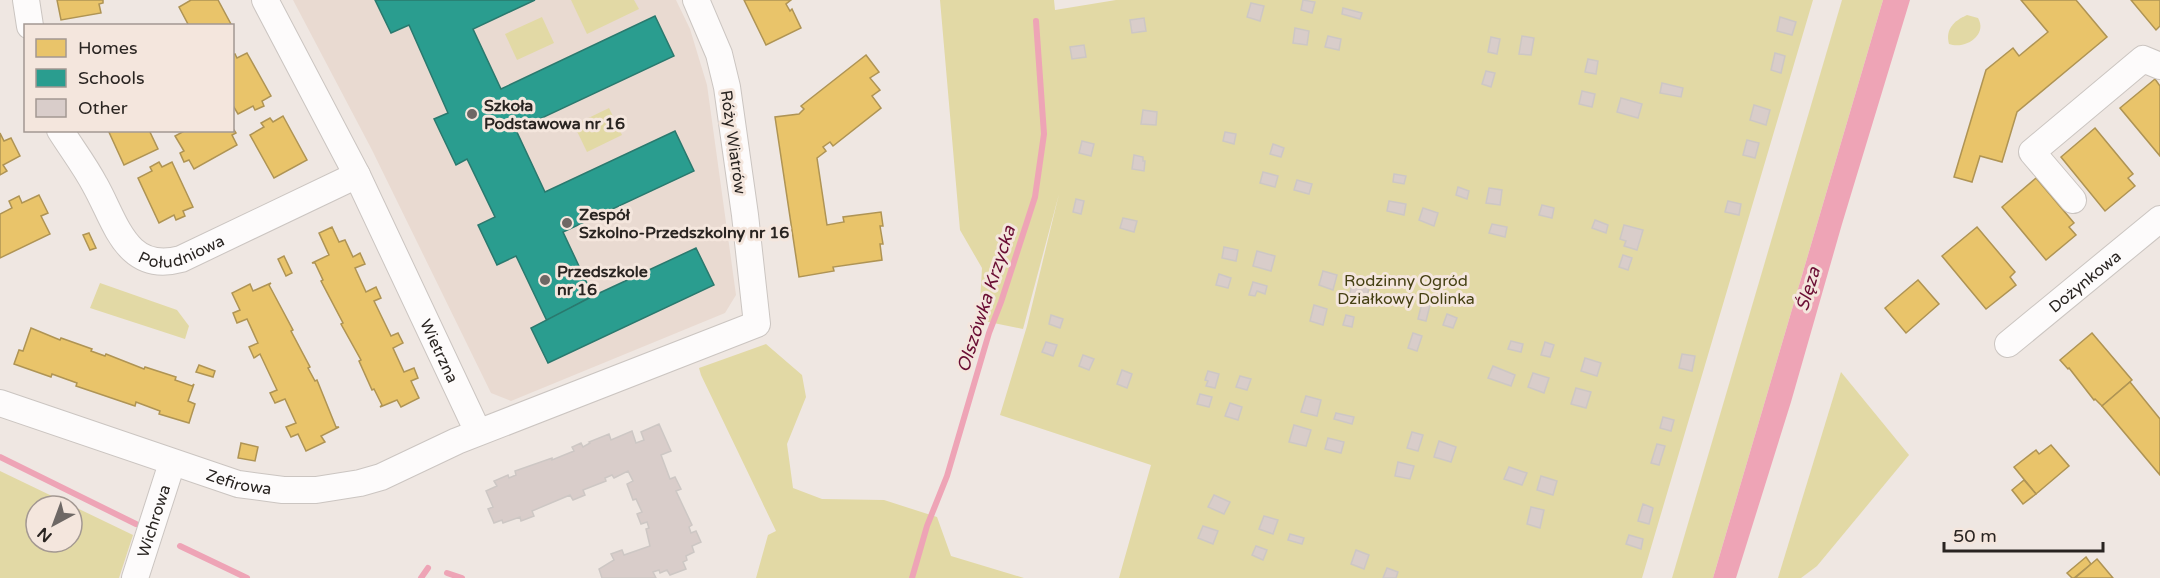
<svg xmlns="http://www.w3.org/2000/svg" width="2160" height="578" font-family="'Varela Round',sans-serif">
<rect width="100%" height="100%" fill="#efe7e2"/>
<!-- built -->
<path fill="#e9dad1" d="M293,0H676L690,29L707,85L736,295L725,313L511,401L491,393L372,150Z"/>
<!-- green -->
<g fill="#e2d9a5" fill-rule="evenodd">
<path d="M571,0H634L639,9L587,34Z"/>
<path d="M940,0H1054L1055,10L1116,0H1813L1642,578H1119L1151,465L1000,415L1027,326L1059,194L1023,329L979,320L982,268L960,230Z"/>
<path d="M1842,0H1883L1713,578H1672Z"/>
<path d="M1967,15L1978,18C1988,35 1965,50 1949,44C1945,29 1954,21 1967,15Z"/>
<path d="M542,17L554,43L517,60L505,34Z"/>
<path d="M609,108L622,135L587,152L574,125Z"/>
<path d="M100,283L177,310L189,326L185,339L90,308Z"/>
<path d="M766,344L802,375L806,397L787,444L793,488L822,499L884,500L937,517L951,556L1024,578H756L768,535L776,531L701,375L699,368Z"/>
<path d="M1841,372L1909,455L1817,566L1801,578H1778Z"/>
<path d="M0,471L133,535L119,578H0ZM36,506H72V542H36Z"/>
</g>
<!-- water -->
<path fill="#eea4b6" d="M1883,0H1910L1842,224L1791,402L1736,578H1713Z"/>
<!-- homes -->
<g fill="#e9c46a" stroke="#af9454" stroke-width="1.5">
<path d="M57,0H103V3L99,4L101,13L61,20Z"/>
<path d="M191,0H218L232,26H189L179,7Z"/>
<path d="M744,0H791L786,4L790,11L792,9L801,28L766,45Z"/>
<path d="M2021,0H2076L2107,37L2017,112L2002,162L1980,156L1972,182L1954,177L1986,70L2013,48L2019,56L2048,32Z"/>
<path d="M2131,0H2160V26L2156,30Z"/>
<path d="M247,53L271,96L262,101L264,106L255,110L253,106L238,114L232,104V55L235,54L237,58Z"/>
<path d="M866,55L879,72L870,78L880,90L872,96L881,108L833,146L830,142L823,147L826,151L817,158L827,225L844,222L843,217L881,212L883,226H880L883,244H880L882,260L833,267L834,271L799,277L775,117L799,114L804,109L801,106Z"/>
<path d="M2155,79L2160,86V156L2120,108Z"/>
<path d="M283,116L307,160L274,178L250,135L264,127L261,123L270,118L273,122Z"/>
<path d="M232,127L236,133L232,135L237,145L194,169L189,160L184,162L180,153L184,151L175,136L186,130H232Z"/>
<path d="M2095,128L2133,174L2128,178L2135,186L2105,211L2061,157Z"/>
<path d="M108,130H149L158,149L124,165Z"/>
<path d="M0,133L4,141L11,138L20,156L3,165L7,171L0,175Z"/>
<path d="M159,162L162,167L172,162L193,207L183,211L185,216L176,220L174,215L159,223L138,178L152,171L150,167Z"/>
<path d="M2036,178L2074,223L2069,227L2076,235L2046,260L2002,207Z"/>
<path d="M39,195L48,213L41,216L50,234L0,258V214L12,208L9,201L19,196L22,203Z"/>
<path d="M332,227L339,242L345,240L353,257L360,253L365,264L355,268L366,292L376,287L381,298L374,301L391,336L398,333L403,343L393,348L404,372L414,368L418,378L411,381L419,398L401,407L397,400L380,407L382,405L374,389L372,390L359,361L361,360L341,324L343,323L321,281L323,280L315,263H312L329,255L319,233Z"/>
<path d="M1977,227L2015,272L2010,277L2016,285L1986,309L1942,256Z"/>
<path d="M89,233L96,248L90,250L83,235Z"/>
<path d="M284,256L292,273L286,276L278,259Z"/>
<path d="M1918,280L1939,304L1906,333L1885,308Z"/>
<path d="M271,283L269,285L293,330L291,331L310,367L308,368L315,381L317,380L336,427H339L321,436L325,442L306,451L298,434L291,437L286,427L296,423L285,399L275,403L270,393L277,390L260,354L254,358L249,347L258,343L247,319L237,323L233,313L240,310L232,293L250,284L253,291Z"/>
<path d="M31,328L60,340L61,338L92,349L91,351L105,356L106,354L144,369L145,367L176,377L175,380L192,386L194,384L188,401L195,404L189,423L159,414L160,411L136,402L135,406L76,386L77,383L52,374L51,377L14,364L19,350L23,351Z"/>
<path d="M2092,333L2132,380L2102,406L2095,399L2094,400L2069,368L2068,369L2060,360Z"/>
<path d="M199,365L215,371L213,377L196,372Z"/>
<path d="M2130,382L2160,419V475L2102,406Z"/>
<path d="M241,443L258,447L255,461L238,458Z"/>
<path d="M2051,445L2069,466L2036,494L2014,467L2036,450L2039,454Z"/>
<path d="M2024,480L2036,494L2023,504L2012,490Z"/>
<path d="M2086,557L2091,564L2074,578H2072L2067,573Z"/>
<path d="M2097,559L2113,578H2075L2082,572Z"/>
</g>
<!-- schools -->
<g fill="#2a9d8f" stroke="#2a796e" stroke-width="1.5">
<path d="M375,0H535L473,29L501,89L655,16L674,56L516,130L545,192L675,131L694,171L563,232L593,296L547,321L516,256L497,265L478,225L495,217L467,159L456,165L434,119L448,113L409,25L391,33Z"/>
<path d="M696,248L714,285L548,363L531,328L593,296Z"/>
</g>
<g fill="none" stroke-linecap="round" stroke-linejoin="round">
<!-- stream -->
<g stroke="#eea4b6" stroke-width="6">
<path d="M0,457L136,524"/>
<path d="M180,546L247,578"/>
<path d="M447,573L462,578"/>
<path d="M421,578L428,568"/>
<path d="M912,578L927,526L947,476L989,333L1001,302L1035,197L1044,134L1036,21"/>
</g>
</g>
<!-- building -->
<g fill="#d9cdca" stroke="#cdc7c4" stroke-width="1.5">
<path d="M1303,0L1315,2L1312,13L1301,10Z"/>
<path d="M1251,3L1264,6L1260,21L1247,17Z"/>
<path d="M1343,8L1362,13L1360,19L1342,14Z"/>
<path d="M1780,17L1796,22L1792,35L1777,31Z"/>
<path d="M1144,18L1146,31L1132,33L1130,20Z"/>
<path d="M1295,28L1309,31L1307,45L1293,43Z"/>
<path d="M1328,36L1341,39L1339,50L1325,47Z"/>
<path d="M1522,36L1534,38L1531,55L1519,54Z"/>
<path d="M1491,37L1500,39L1497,54L1488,52Z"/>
<path d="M1084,45L1086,57L1072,59L1070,47Z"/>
<path d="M1775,53L1785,56L1781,73L1771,70Z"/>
<path d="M1588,59L1598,61L1596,74L1585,72Z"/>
<path d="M1486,71L1495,73L1491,87L1482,84Z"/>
<path d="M1662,83L1683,88L1681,97L1660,93Z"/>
<path d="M1582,91L1595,94L1592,107L1579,104Z"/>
<path d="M1621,98L1642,104L1638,118L1617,112Z"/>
<path d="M1754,105L1770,110L1766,125L1750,120Z"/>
<path d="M1143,110L1157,112L1156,125L1141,124Z"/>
<path d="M1225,132L1236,134L1234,144L1223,141Z"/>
<path d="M1747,140L1759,143L1755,158L1743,155Z"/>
<path d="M1082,141L1094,144L1091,156L1079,153Z"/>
<path d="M1273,144L1284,148L1281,157L1270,154Z"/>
<path d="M1134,155L1143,157V161H1145L1144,171L1132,169Z"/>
<path d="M1263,172L1278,176L1275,187L1260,183Z"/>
<path d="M1394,174L1406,176L1404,184L1393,182Z"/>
<path d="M1297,180L1312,184L1309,194L1294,190Z"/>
<path d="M1458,187L1469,191L1467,199L1456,195Z"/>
<path d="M1489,188L1502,190L1500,205L1486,203Z"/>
<path d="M1076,199L1084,201L1081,214L1073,212Z"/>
<path d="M1389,201L1406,204L1404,215L1387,211Z"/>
<path d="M1728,201L1741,204L1739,215L1725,212Z"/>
<path d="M1542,205L1554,208L1552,218L1539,215Z"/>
<path d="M1423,208L1438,213L1434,226L1419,220Z"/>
<path d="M1123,218L1137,221L1134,232L1120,228Z"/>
<path d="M1595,220L1608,225L1606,233L1592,228Z"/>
<path d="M1492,224L1507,227L1505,237L1489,233Z"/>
<path d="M1624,225L1643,230L1637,250L1624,246L1626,241L1620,239Z"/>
<path d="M1224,247L1238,250L1236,261L1222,258Z"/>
<path d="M1257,251L1275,256L1271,271L1253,266Z"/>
<path d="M1623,255L1632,258L1628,270L1619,267Z"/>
<path d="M1323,271L1337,275L1333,290L1319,285Z"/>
<path d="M1219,274L1231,278L1228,288L1216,285Z"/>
<path d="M1253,282L1267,286L1265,294L1257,291L1255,296L1249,295Z"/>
<path d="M1352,284L1369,288L1366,301L1349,297Z"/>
<path d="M1422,303L1430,305L1426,321L1418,319Z"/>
<path d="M1314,305L1327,309L1323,325L1310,321Z"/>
<path d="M1447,314L1457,318L1453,328L1443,325Z"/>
<path d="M1051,315L1063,319L1060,328L1049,324Z"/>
<path d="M1346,315L1354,317L1352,327L1343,325Z"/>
<path d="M1413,333L1422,336L1417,351L1408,348Z"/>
<path d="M1511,341L1523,344L1521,352L1508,349Z"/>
<path d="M1046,342L1057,345L1053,356L1042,352Z"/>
<path d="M1545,342L1554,345L1550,357L1541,355Z"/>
<path d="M1682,354L1695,356L1692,371L1679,368Z"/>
<path d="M1083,355L1094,359L1089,370L1079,366Z"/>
<path d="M1585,358L1601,363L1597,376L1581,371Z"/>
<path d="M1493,366L1515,375L1511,386L1488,378Z"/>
<path d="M1122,370L1132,374L1127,388L1117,384Z"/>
<path d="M1208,371L1219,374L1215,388L1206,386L1208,381L1205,380Z"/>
<path d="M1533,373L1549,378L1544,393L1528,387Z"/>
<path d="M1240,376L1251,379L1247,390L1236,387Z"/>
<path d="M1576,388L1591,392L1586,408L1571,404Z"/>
<path d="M1200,394L1212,397L1209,407L1197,404Z"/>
<path d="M1306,396L1321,400L1317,416L1301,412Z"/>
<path d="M1230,403L1242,407L1238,420L1225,416Z"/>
<path d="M1336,413L1354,417L1352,424L1334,419Z"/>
<path d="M1663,417L1674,420L1671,431L1660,428Z"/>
<path d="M659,424L671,451L661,455L670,479L675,477L681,489L676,491L692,525L689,527L691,533L696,531L701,542L692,546L694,552L686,556L687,560L683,562L686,569L670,575L667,570L660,573L659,570L653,572L656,578H602L599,569L614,560L611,554L622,550L624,555L650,546L646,529L649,528L647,522L641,524L637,514L642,512L636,499L633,500L627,484L633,481L628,471L614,478L612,475L605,478L606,481L583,490L585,495L573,500L570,495L532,511L534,516L521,521L520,517L503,523L502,520L494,523L488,509L493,507L486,491L497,486L494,481L508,475L509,478L516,475L515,471L552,458V460L574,451L572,447L581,443L583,447L590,443L589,442L609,434L611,440L632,431L636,443L644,440L641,432Z"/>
<path d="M1294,425L1311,430L1306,446L1289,442Z"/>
<path d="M1412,432L1423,435L1418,451L1407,448Z"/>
<path d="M1328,438L1344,442L1341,453L1325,449Z"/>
<path d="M1439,441L1456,447L1451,462L1434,457Z"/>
<path d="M1657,444L1665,446L1659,465L1651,463Z"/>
<path d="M1398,462L1414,466L1410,479L1395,476Z"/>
<path d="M1509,467L1527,473L1522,485L1504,479Z"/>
<path d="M1541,476L1557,481L1553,495L1537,490Z"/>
<path d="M1214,495L1230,502L1224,514L1208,507Z"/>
<path d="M1643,504L1653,508L1649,524L1638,521Z"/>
<path d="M1531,507L1544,510L1540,528L1527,524Z"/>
<path d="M1264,516L1278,520L1273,534L1259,529Z"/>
<path d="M1203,526L1218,531L1213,544L1198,538Z"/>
<path d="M1290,534L1304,538L1302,544L1288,540Z"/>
<path d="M1629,535L1643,539L1641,549L1626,544Z"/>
<path d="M1256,546L1267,550L1263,560L1252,555Z"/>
<path d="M1356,550L1369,555L1364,569L1351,564Z"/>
<path d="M1387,568L1398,572L1396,578H1383Z"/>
</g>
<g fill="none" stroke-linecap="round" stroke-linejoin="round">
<!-- street casing -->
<g stroke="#cbc5c1" stroke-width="28">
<g id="street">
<path d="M26,0L30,26"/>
<path id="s1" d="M265,0L357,175L478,432"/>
<path id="s2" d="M60,130C72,149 85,166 95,185C116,222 126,274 181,259L357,175"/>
<path d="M2073,200L2032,152L2143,59L2160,66"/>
<path id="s3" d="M2008,344L2160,219"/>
<path id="s4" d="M0,403L238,484L283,490H316L360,483L381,477L457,441L757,324L745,215L727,87L719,54L696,0"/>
<path id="s5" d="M135,578L172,463"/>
</g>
</g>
<!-- street -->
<use href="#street" stroke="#fdfbfb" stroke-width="26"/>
</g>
<!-- markers -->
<g fill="#6e6865" stroke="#f4e6dd" stroke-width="2">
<circle cx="472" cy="114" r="6"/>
<circle cx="567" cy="223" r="6"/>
<circle cx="545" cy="280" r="6"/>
</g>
<g text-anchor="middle" stroke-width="6" stroke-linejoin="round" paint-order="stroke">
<!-- poi labels -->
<g font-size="16" font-weight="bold" fill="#292421" stroke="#f4e6dd" text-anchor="start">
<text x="484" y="111">Szkoła<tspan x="484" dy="18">Podstawowa nr 16</tspan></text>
<text x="579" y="220">Zespół<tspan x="579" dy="18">Szkolno-Przedszkolny nr 16</tspan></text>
<text x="557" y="277">Przedszkole<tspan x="557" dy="18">nr 16</tspan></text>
</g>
<!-- street labels -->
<g font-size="16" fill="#292421" stroke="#f4e6dd">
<text transform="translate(734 142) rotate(82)" y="6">Róży Wiatrów</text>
<text dy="6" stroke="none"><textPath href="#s2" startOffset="194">Południowa</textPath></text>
<text dy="6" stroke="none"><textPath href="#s3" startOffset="99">Dożynkowa</textPath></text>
<text dy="6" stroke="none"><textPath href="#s1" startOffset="392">Wietrzna</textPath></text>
<text dy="6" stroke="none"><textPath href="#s4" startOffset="252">Zefirowa</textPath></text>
<text dy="6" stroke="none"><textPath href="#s5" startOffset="60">Wichrowa</textPath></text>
</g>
<!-- park labels -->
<g font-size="16" fill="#454013" stroke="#f4e6dd">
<text x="1406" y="286">Rodzinny Ogród<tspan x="1406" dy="18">Działkowy Dolinka</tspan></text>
</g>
<!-- water labels -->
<g font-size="18" font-style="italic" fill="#6a0d33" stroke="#f4e6dd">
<text transform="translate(1808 289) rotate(-73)" y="6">Ślęza</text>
<text transform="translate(986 299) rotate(-72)" y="6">Olszówka Krzycka</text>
</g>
</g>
<!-- legend -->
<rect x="24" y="24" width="210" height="108" fill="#f4e6dd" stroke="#a39892" stroke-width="1.5"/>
<rect x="36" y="39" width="30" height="18" fill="#e9c46a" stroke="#a39892" stroke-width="1.5"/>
<text x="78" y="54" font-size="18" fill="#292421">Homes</text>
<rect x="36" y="69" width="30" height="18" fill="#2a9d8f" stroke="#a39892" stroke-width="1.5"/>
<text x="78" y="84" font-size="18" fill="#292421">Schools</text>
<rect x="36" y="99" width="30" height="18" fill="#d9cdca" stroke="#a39892" stroke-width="1.5"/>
<text x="78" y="114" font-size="18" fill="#292421">Other</text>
<!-- north arrow -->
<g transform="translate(54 524) rotate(221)"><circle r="28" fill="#f4e6dd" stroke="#a39892" stroke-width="1.5"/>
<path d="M0-4.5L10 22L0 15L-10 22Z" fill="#6e6865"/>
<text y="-9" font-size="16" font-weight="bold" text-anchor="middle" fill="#292421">N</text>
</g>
<!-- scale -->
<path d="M1944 542v9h159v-9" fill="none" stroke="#292421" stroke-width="3"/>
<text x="1953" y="542" font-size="18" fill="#292421" stroke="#f4e6dd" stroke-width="4.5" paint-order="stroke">50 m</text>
</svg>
